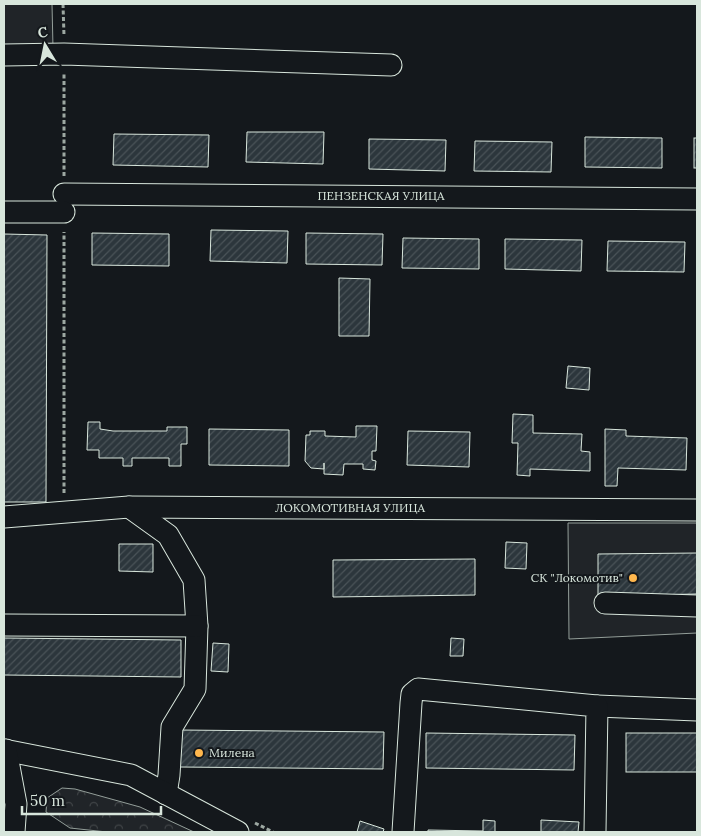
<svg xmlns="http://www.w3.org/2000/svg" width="701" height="836" font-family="Lora,serif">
<defs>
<pattern id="forest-crowns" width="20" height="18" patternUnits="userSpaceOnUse" patternTransform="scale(1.25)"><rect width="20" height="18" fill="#202428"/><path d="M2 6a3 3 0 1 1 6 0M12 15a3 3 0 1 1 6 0" fill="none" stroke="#404447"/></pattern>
<pattern id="building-hatch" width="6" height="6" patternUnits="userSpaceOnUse" patternTransform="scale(1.25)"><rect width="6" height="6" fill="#2c363c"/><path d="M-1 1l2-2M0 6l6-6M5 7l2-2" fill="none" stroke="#4a5358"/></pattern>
</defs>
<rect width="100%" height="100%" fill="#14181c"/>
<!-- green -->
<g fill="#202428" stroke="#939e99">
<path d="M4,4H52L53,48L4,47Z"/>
<path d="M568,523H697V633L569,639Z"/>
</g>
<!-- forest -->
<path fill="url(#forest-crowns)" stroke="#939e99" d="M62,788L75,789L140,807L194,832H107L70,828L46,812L47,798Z"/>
<!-- building -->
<g fill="url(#building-hatch)" stroke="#d8e6dc">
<path d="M247,132H324L323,164L246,162Z"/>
<path d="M114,134L209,135L208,167L113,165Z"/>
<path d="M585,137L662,138V168L585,167Z"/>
<rect x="694" y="138" width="3" height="30"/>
<path d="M369,139L446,140L445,171L369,169Z"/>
<path d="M475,141L552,142L551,172L474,171Z"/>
<path d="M211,230L288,231L287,263L210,261Z"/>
<path d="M92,233L169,234V266L92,265Z"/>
<path d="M306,233L383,234L382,265L306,264Z"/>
<path d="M4,234L47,235L46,502H4Z"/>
<path d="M403,238L479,239V269L402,268Z"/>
<path d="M505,239L582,240L581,271L505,269Z"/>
<path d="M608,241L685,242L684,272L607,271Z"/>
<path d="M339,278L370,279L369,336H339Z"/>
<path d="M568,366L590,368L589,390L566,388Z"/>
<path d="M513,414L533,415V433L582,434L581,451L590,452V471L530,469V476L517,475L518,443H512Z"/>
<path d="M88,422H100V429L113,431H167V427H187V444H181V466H169V458H132V466H123V458H99V450H87Z"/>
<path d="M356,426H377L376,451H372V460L376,461L375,470L363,469V464H344L343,475L324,474V463V469L311,468L305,461L306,435H310V431H325V436L356,437Z"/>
<path d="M209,429L289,430V466L209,465Z"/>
<path d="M605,429L626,430V436L687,438L686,470L618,468L617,486H605Z"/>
<path d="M408,431L470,432L469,467L407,465Z"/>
<path d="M506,542L527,543L526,569L505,568Z"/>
<path d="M119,544H153V572L119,571Z"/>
<path d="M697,553V594L598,596V554Z"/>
<path d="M475,559V595L333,597V560Z"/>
<path d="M4,638L181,640V677L4,675Z"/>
<path d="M451,638L464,639L463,656H450Z"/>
<path d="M213,643L229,644L228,672L211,671Z"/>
<path d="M180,730L384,732L383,769L180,767Z"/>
<path d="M426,733L575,735L574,770L426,768Z"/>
<rect x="626" y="733" width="71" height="39"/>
<path d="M483,820L495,821V832H428V830L483,831Z"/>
<path d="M541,820L579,822L578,832H541Z"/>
<path d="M360,821L384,829L383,832H357Z"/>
</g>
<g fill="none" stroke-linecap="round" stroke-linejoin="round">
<!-- minor casing -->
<g stroke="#d8e6dc" stroke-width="23">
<g id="minor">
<path d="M4,55L64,54L391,65"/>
<path d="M64,194L697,199"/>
<path d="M4,212H64"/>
<path d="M129,507L168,535L194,580L197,626L195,689L172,727L169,775L166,794"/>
<path d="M4,517L129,507L697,510"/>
<path d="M605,603L697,606"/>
<path d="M4,625L197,626"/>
<path d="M597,706L697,710"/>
<path d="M4,750L131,775L238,832"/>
<path d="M6,750L16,804L14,832"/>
<path d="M403,832L411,703L412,694L418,689L597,706L595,832"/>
</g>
</g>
<!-- path -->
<g stroke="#9da8a2" stroke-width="3" stroke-dasharray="4 2.5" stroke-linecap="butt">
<path d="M63,4L64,36"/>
<path d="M64,176V72"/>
<path d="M64,493V232"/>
<path d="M255,823L273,832"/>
</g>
<!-- minor -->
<use href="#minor" stroke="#14181c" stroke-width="21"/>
</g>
<!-- markers -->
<g fill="#ffb74d" stroke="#14181c" stroke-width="2">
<circle cx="633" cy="578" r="5"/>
<circle cx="199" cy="753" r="5"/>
</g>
<g text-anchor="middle" stroke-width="4" stroke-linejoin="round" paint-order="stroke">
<!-- street labels -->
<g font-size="12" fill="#d8e6dc" stroke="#14181c">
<text x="381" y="200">ПЕНЗЕНСКАЯ УЛИЦА</text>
<text x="350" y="512">ЛОКОМОТИВНАЯ УЛИЦА</text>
</g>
<!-- poi labels -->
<g font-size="12" fill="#d8e6dc" stroke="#14181c" text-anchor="end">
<text x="623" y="582">СК "Локомотив"</text>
<text x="209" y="757" text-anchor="start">Милена</text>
</g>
</g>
<!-- border -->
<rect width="701" height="836" fill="none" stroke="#d8e6dc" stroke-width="10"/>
<!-- north arrow -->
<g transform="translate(45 45) rotate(350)" stroke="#14181c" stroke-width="4" paint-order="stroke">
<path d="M0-4L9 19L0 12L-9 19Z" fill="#d8e6dc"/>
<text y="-8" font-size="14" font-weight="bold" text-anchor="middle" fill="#d8e6dc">С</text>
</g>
<!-- scale -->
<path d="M22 806v8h139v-8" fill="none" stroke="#d8e6dc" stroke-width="2.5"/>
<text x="30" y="806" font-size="15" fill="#d8e6dc" stroke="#14181c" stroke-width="4" paint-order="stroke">50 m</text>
</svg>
